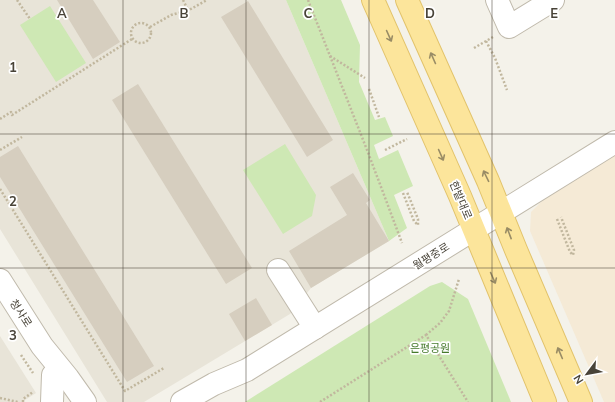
<svg xmlns="http://www.w3.org/2000/svg" width="615" height="402" font-family="Mulish,'Noto Sans KR',sans-serif">
<rect width="100%" height="100%" fill="#f4f2ea"/>
<!-- residential -->
<g fill="#e8e4d8">
<path d="M0,0H286L389,241L311,288L290,314L144,402H107L0,229Z"/>
<path d="M0,336L36,393L22,402H0Z"/>
</g>
<!-- commercial -->
<path fill="#f5ead6" d="M615,154V402H604L530,231L531,212L544,199Z"/>
<!-- green -->
<g fill="#cee8b4">
<path d="M286,0H341L360,45L359,82L375,120L385,117L393,136L374,145L379,159L398,150L413,186L394,195L407,228L389,241Z"/>
<path d="M50,6L86,63L56,82L20,25Z"/>
<path d="M285,144L316,195L312,216L283,234L243,170Z"/>
<path d="M442,282L468,299L511,402H245L430,286Z"/>
</g>
<!-- building -->
<g fill="#d6cebf">
<path d="M57,0H93L120,42L93,59Z"/>
<path d="M248,1L333,140L307,157L221,17Z"/>
<path d="M138,84L252,268L226,284L112,100Z"/>
<path d="M18,146L154,366L127,382L0,177V157Z"/>
<path d="M353,173L370,200L366,203L389,241L311,288L289,251L347,215L330,187Z"/>
<path d="M256,298L272,325L245,341L229,314Z"/>
</g>
<g fill="none" stroke-linecap="round" stroke-linejoin="round">
<!-- minor casing -->
<g stroke="#c0baac" stroke-width="24">
<g id="minor">
<path d="M497,0L509,27L553,0"/>
<path d="M278,270L315,328"/>
<path d="M0,280L42,346L68,378L85,402"/>
<path d="M52,402L53,375"/>
<path d="M182,402L214,384L247,370L615,142"/>
</g>
</g>
<!-- major casing -->
<g stroke="#e2c36b" stroke-width="24">
<g id="major">
<path d="M373,0L460,196L545,402"/>
<path d="M407,0L488,181L516,250L581,402"/>
</g>
</g>
<!-- path -->
<g stroke="#c1b79e" stroke-width="2.5" stroke-dasharray="2 2" stroke-linecap="butt">
<path d="M17,0L30,19"/>
<path d="M183,0L188,10"/>
<path d="M308,0L369,155L402,243"/>
<circle cx="141" cy="33" r="10"/>
<path d="M150,27L171,15L189,10L207,0"/>
<path d="M486,41L495,58L507,90"/>
<path d="M474,48L493,37"/>
<path d="M330,56L365,78"/>
<path d="M369,89L379,117"/>
<path d="M0,119L11,112L12,115L132,39"/>
<path d="M0,150L22,137"/>
<path d="M385,150L407,139"/>
<path d="M0,189L125,391L164,368"/>
<path d="M403,193L414,221L418,225V219L407,192"/>
<path d="M557,219L570,252L573,255L574,250L561,217"/>
<path d="M426,335L440,323L449,311L459,279"/>
<path d="M21,355L33,373"/>
<path d="M0,398L18,402"/>
<path d="M23,402V399L33,392"/>
<path d="M320,402L426,335L468,402"/>
</g>
<!-- minor -->
<use href="#minor" stroke="#fff" stroke-width="22"/>
<!-- major -->
<use href="#major" stroke="#fce59b" stroke-width="22"/>
</g>
<!-- one-way arrows -->
<defs><path id="oneway-shaft" d="M-6 0H5M1.5-3L5.5 0L1.5 3" fill="none" stroke-width="1.6" stroke-linecap="round" stroke-linejoin="round"/></defs>
<g stroke="#998c65">
<use href="#oneway-shaft" transform="translate(389 36) rotate(66)"/>
<use href="#oneway-shaft" transform="translate(433 58) rotate(-114)"/>
<use href="#oneway-shaft" transform="translate(441 155) rotate(66)"/>
<use href="#oneway-shaft" transform="translate(486 176) rotate(-116)"/>
<use href="#oneway-shaft" transform="translate(509 233) rotate(-111)"/>
<use href="#oneway-shaft" transform="translate(493 278) rotate(66)"/>
<use href="#oneway-shaft" transform="translate(560 353) rotate(-113)"/>
</g>
<!-- grid -->
<path fill="none" stroke="#484338" stroke-width="1" stroke-opacity="0.55" d="M123,0V402M246,0V402M369,0V402M492,0V402M0,134H615M0,268H615"/>
<g text-anchor="middle" stroke-width="3.5" stroke-linejoin="round" paint-order="stroke">
<!-- street labels -->
<g font-size="11" fill="#484338" stroke="#fff">
<text transform="translate(461 200) rotate(67)" y="4">한밭대로</text>
<text transform="translate(431 256) rotate(-32)" y="4">월평중로</text>
<text transform="translate(21 313) rotate(57)" y="4">청사로</text>
</g>
<!-- park labels -->
<g font-size="11" fill="#467a2c" stroke="#fff">
<text x="430" y="352">은평공원</text>
</g>
</g>
<g font-size="13" text-anchor="middle" font-weight="bold" fill="#484338" stroke="#fff" stroke-width="3.5" stroke-linejoin="round" paint-order="stroke">
<text x="62" y="18">A</text>
<text x="184" y="18">B</text>
<text x="308" y="18">C</text>
<text x="430" y="18">D</text>
<text x="554" y="18">E</text>
<text x="13" y="72">1</text>
<text x="13" y="206">2</text>
<text x="13" y="340">3</text>
</g>
<!-- north arrow -->
<g transform="translate(587 374) rotate(238)" stroke="#ffffff" stroke-width="3" paint-order="stroke">
<path d="M0-3L7 15L0 10L-7 15Z" fill="#484338"/>
<text y="-6" font-size="11" font-weight="bold" text-anchor="middle" fill="#484338">N</text>
</g>
</svg>
